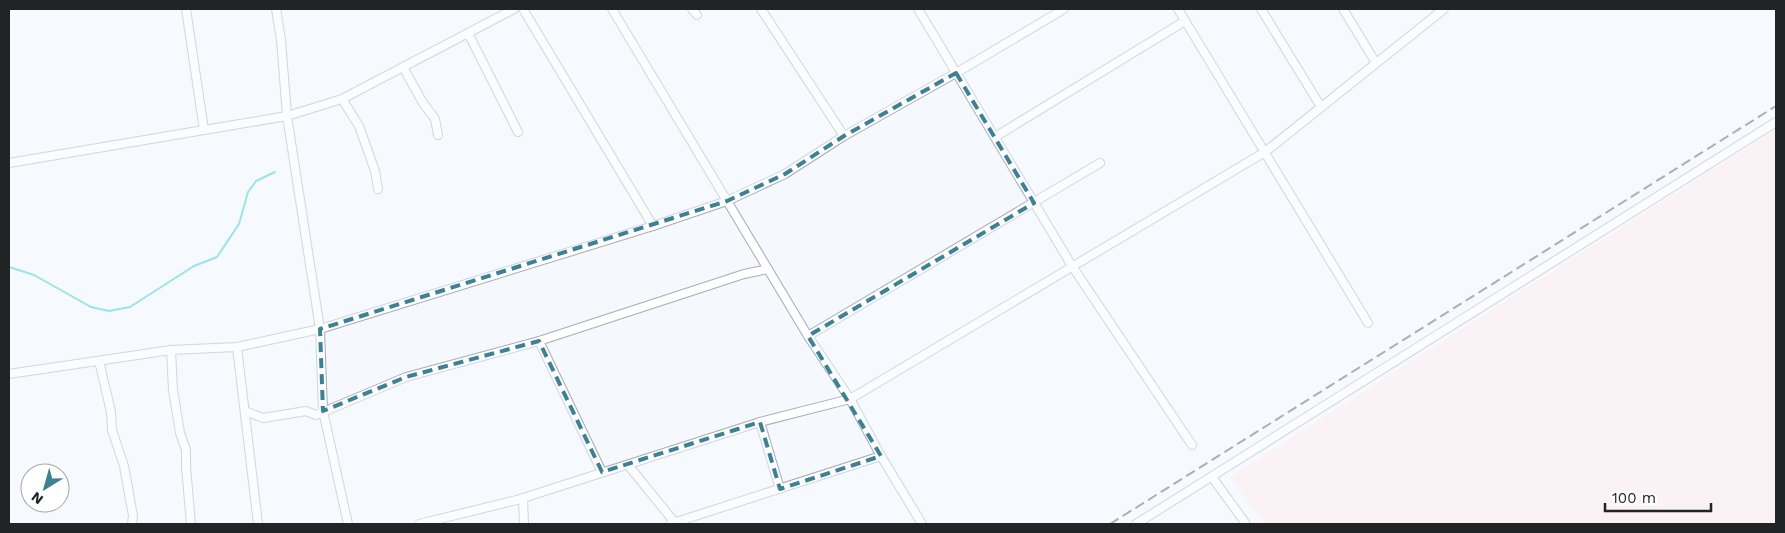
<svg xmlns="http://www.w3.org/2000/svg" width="1785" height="533" font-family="'Work Sans',sans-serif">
<rect width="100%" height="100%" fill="#f5f9fe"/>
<!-- commercial -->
<path fill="#fee9eb" d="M1776,129V524H1265L1230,477Z"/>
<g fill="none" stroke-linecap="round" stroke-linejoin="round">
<!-- stream -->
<path stroke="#26c9d2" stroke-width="2" d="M9,267L34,275L91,307L109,311L130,307L194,266L217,257L239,224L248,192L256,181L275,172"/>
<!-- minor casing -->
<g stroke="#a7acb2" stroke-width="10">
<g id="minor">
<path d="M186,9L204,130L287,116L342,99L514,9"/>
<path d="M276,9L281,40L287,116L320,329L323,411L348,524"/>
<path d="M523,9L653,226"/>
<path d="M612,9L808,336L850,399L881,456L922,524"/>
<path d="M692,9L697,15"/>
<path d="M761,9L844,136"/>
<path d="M918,9L1072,266L1192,445"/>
<path d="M1178,9L1368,323"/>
<path d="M1261,9L1321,107"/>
<path d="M1343,9L1376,63"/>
<path d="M468,33L518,132"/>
<path d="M403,67L423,103L435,119L438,135"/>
<path d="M342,99L359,126L375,171L378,189"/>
<path d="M995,137L1185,21"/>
<path d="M9,163L204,130"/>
<path d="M808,336L1100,163"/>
<path d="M539,341L602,472"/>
<path d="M237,347L258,524"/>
<path d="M171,350L173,390L180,433L186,450V467L191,524"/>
<path d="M99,361L111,412L112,430L124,466L133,516L132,524"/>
<path d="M9,374L171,350L237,347L320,329L653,226L727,201L785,174L844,136L956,73L1064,9"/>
<path d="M245,411L263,418L306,411L316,415L406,377L539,341L744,274L768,269"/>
<path d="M760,422L780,489"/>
<path d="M628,465L676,524"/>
<path d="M1212,477L1246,524"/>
<path d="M523,498L524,524"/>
<path d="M419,524L517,500L760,422L850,399L1265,152L1444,9"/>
<path d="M670,524L881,456"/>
<path d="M1136,524L1776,122"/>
</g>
</g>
<!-- minor -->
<use href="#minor" stroke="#fff" stroke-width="8"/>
<!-- rail -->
<path stroke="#535558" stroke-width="2" stroke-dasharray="10 5" stroke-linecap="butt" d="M1110,524L1776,106"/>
</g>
<!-- marked area -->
<path d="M0 0H1785V533H0ZM956,73L1034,203L808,336L881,456L780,489L760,422L602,472L539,341L406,377L323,411L320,329L727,201L785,174L844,136Z" fill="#f5f9fe" fill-opacity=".55" fill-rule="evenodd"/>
<path fill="none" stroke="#3e8192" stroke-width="4" stroke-dasharray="10 6" stroke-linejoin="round" d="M956,73L1034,203L808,336L881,456L780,489L760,422L602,472L539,341L406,377L323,411L320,329L727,201L785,174L844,136Z"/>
<!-- border -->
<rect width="1785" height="533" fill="none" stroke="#212325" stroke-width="20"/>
<!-- north arrow -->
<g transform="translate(45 488) rotate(217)"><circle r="24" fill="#ffffff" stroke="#a6a7a8"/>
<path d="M0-4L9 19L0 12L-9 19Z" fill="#3e8192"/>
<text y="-8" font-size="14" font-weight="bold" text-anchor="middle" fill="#212325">N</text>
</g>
<!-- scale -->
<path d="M1605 503v8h106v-8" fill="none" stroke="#212325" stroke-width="2.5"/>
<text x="1612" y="503" font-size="15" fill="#212325" stroke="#ffffff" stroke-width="4" paint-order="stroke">100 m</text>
</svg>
